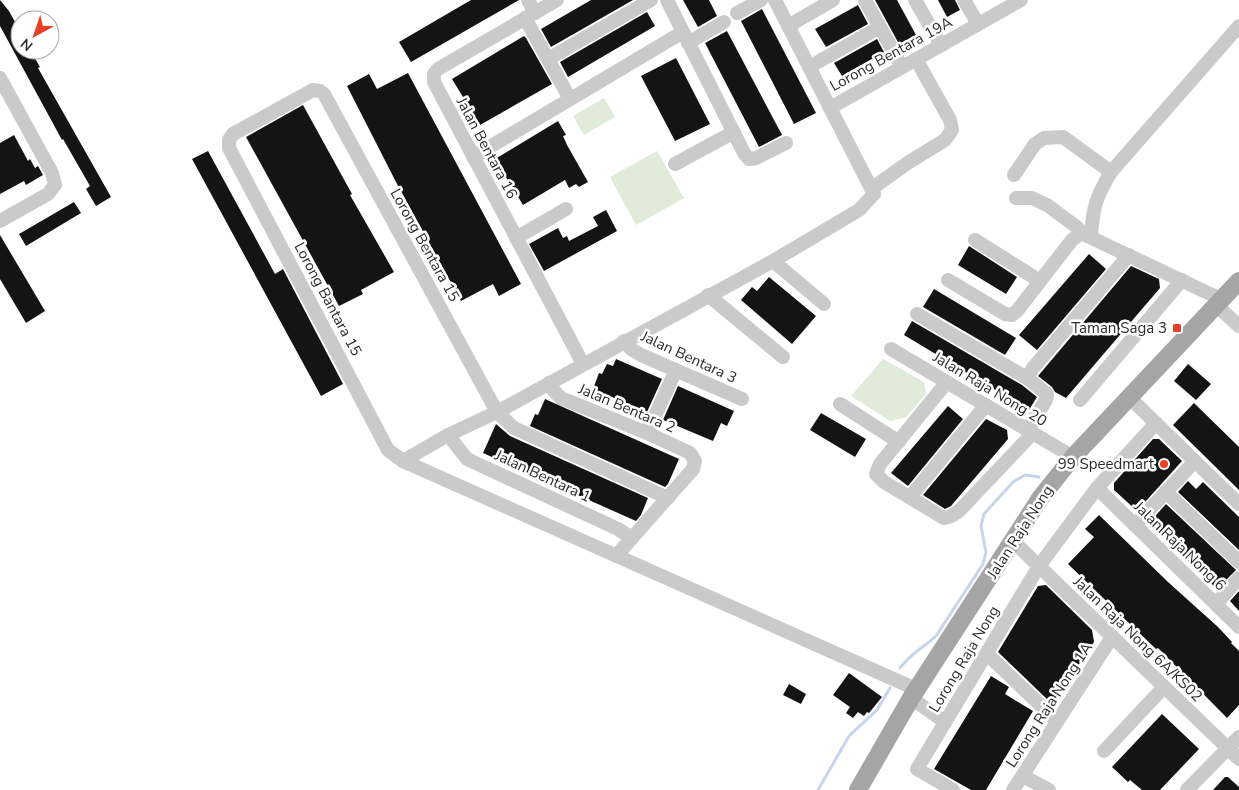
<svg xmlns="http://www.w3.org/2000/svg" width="1239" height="790" font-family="'Nunito Sans',sans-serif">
<rect width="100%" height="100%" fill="#fff"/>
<!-- green -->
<g fill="#e0ebd9">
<path d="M604,98L615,117L584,135L573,116Z"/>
<path d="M657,151L684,198L636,225L610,177Z"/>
<path d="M883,359L924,382L926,394L906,417L890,421L851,396Z"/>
</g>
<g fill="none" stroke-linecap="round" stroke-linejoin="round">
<!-- stream -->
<g stroke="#c4d5ec" stroke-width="3">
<path d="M900,668C910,654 923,648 936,636L983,564L986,552L981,526L984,514L1013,482L1025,475L1039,477"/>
<path d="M818,790L849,736L877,710L890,688"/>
</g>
</g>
<!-- building -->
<g fill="#141414">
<path d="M0,0L9,11L20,31V50H30L40,67L38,68L111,197L96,206L86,189L90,186L63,139L62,140L0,26Z"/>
<path d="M471,0H519L411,62L399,42Z"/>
<path d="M591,0H633L551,47L541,29Z"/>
<path d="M683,0H709L717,16L698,27Z"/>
<path d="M875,0H897L916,35L899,44Z"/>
<path d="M938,0H955L960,10L947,17Z"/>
<path d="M858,5L868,24L826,47L815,29Z"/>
<path d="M762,9L816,113L794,124L741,21Z"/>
<path d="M647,12L655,26L568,77L560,62Z"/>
<path d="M727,31L782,135L759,147L705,43Z"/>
<path d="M524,36L526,38L552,84L480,125L452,79Z"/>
<path d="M877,39L884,52L842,76L834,63Z"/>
<path d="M676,58L710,124L675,141L641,76Z"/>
<path d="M408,73L521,284L499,296L493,284L461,301L396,182L347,86L369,74L377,89Z"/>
<path d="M303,105L352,194L350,195L394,272L361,290L363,294L339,306L246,137Z"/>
<path d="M558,121L566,135L563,136L567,145L588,182L579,187L576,184L569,188L565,180L523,205L495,159Z"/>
<path d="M14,135L28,161L30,159L35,168L38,166L43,175L26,185L24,181L0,194V143Z"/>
<path d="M208,151L275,274L283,269L343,384L321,396L192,159Z"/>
<path d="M74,202L81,213L26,246L19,234Z"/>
<path d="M606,210L617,231L544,271L529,244L558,228L563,238L567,236L569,241L598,226L593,217Z"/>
<path d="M0,235L45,311L26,323L0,279Z"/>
<path d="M969,246L1017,277L1006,294L958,265Z"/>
<path d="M1089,254L1106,269L1037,350L1019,335Z"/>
<path d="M1131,266L1159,279L1160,288L1066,398L1055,392L1052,387L1038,376Z"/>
<path d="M769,277L816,316L792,344L741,300L752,287L757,291Z"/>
<path d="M934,289L1016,338L1005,355L923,307Z"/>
<path d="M912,321L1022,385L1037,397L1029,410L904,335Z"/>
<path d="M616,359L662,379L647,412L593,389L599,373L602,374L607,364L613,366Z"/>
<path d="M1188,364L1211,384L1196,400L1174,381Z"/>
<path d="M678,386L734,411L727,426L721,423L713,441L663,420Z"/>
<path d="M545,399L679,459L668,484L665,487L530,426L535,414L538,415Z"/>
<path d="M1194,403L1239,447V490L1173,425Z"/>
<path d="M948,406L963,419L908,486L891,473Z"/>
<path d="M821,413L866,439L855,457L810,430Z"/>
<path d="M986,419L1007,430L1008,439L951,506L945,509L923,495Z"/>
<path d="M496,424L510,436L648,498L641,515L636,521L483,453Z"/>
<path d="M1153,439H1159L1182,461L1137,511L1114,490V483Z"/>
<path d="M1188,481L1196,489L1203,482L1239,517V550L1178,492Z"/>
<path d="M1166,504L1236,570L1217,589L1149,523Z"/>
<path d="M1099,515L1168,582L1218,627L1232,642L1231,643L1239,651V705L1227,718L1158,648L1156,649L1132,626L1068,564L1094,537L1085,529Z"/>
<path d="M1046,585L1092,630L1094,642L1052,704L998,652L1038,586Z"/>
<path d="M1239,591V611L1230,601Z"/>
<path d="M849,673L882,697L869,713L867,712L864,716L858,712L853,718L846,713L850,707L833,695Z"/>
<path d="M991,676L1009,687L1005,694L1033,711L986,790H971L934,769Z"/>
<path d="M789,684L806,694L801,704L783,695Z"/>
<path d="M1162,714L1199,749L1160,790H1142L1130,780L1128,782L1112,767Z"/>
<path d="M1225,777H1228L1239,787V790H1213Z"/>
</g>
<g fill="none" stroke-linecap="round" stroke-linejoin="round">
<!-- minor -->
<g stroke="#cacaca" stroke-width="14">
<path d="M528,0L535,13"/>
<path d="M557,0L438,69L434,74V82L583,364"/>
<path d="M667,0L744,153L749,159L756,158L786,143"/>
<path d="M865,0L902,67"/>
<path d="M915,0L941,45"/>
<path d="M964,0L978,24"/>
<path d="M737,13L761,0"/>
<path d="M525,18L570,99"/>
<path d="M788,26L833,0"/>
<path d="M688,43L724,22"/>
<path d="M548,59L651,0"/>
<path d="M809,67L880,27"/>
<path d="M0,78L52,173L55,185L48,194L0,221"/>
<path d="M830,108L1021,0"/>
<path d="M473,157L683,32"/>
<path d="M675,164L734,132"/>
<path d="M1014,175L1035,144L1044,138L1063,137L1111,172"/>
<path d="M871,189L909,162L945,140L952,130L950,120L916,59"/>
<path d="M1016,198H1032L1047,205L1078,228L1081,233"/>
<path d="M1091,236C1093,207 1096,197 1111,172L1239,26"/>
<path d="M516,238L566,209"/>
<path d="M975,240L1040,281"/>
<path d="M773,261L824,304"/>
<path d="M948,280L1005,314L1012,315L1017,311L1072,240L1081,233L1223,300"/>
<path d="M708,295L783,357"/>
<path d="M1217,306L1239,326"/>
<path d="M917,314L1027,378L1047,394L1046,400L1028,429"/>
<path d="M624,341L631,349L641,355L742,399"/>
<path d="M891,349L1073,457"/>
<path d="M1027,378L1033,368L1129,255"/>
<path d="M947,382L880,464L876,474L884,482L944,518L951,516L959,511L1033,433"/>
<path d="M549,383L554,391L561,398L647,433L690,453L695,461L693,469L616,556"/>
<path d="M1130,398L1239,504"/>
<path d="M1080,400L1182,280"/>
<path d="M840,404L899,442"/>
<path d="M647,433L676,370"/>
<path d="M448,435L467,459L618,529L632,538"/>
<path d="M403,461L448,435L497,412L773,261L859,210L874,194L775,0"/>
<path d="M1097,488L1239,627"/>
<path d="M1166,492L1239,562"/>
<path d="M910,497L986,405"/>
<path d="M668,498L514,428L497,412L324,94L320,91L313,90L233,134L229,140V148L388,450L403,461L916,689"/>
<path d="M1135,525L1195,461"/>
<path d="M1014,542L1239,759"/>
<path d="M1216,604L1239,578"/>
<path d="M987,654L1057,721"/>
<path d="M911,698L945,722"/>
<path d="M1104,751L1164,687"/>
<path d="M1023,776L1049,790"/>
<path d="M953,790L917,769L1039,566L1097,488L1156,423"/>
<path d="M1013,790L1112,637"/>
<path d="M1187,790L1239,737"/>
</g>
<!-- major -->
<path stroke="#a5a5a5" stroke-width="18" d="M858,790L911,698L1041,497L1073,457L1239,281"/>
</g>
<!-- markers -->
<g fill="#ec3d26" stroke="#fff" stroke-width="2">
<rect x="1172" y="323" width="10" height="10" rx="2.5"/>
<circle cx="1164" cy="464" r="5"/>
</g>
<g text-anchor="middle" stroke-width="5" stroke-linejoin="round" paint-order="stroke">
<!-- street labels -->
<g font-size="15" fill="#2d2d2d" stroke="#fff">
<text transform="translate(891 54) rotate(-29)" y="5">Lorong Bentara 19A</text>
<text transform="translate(487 148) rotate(62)" y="5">Jalan Bentara 16</text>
<text transform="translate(425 245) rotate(61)" y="5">Lorong Bentara 15</text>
<text transform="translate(328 299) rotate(62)" y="5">Lorong Bantara 15</text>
<text transform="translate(689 357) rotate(25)" y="5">Jalan Bentara 3</text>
<text transform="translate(990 389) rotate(31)" y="5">Jalan Raja Nong 20</text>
<text transform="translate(627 408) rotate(23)" y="5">Jalan Bentara 2</text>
<text transform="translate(543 476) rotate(25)" y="5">Jalan Bentara 1</text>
<text transform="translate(1020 532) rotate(-57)" y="5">Jalan Raja Nong</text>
<text transform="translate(1180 546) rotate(44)" y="5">Jalan Raja Nong 6</text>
<text transform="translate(1138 639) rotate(44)" y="5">Jalan Raja Nong 6A/KS02</text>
<text transform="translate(964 659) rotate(-59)" y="5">Lorong Raja Nong</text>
<text transform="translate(1049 705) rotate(-57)" y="5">Lorong Raja Nong 1A</text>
</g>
<!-- poi labels -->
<g font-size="15" fill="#2d2d2d" stroke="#fff" text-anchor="end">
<text x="1167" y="333">Taman Saga 3</text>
<text x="1154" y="469">99 Speedmart</text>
</g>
</g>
<!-- north arrow -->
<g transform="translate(35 35) rotate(220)"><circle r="24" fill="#ffffff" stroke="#ababab"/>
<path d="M0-4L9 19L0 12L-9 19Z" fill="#ec3d26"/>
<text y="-8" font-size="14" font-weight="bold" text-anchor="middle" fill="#2d2d2d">N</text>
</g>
</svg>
